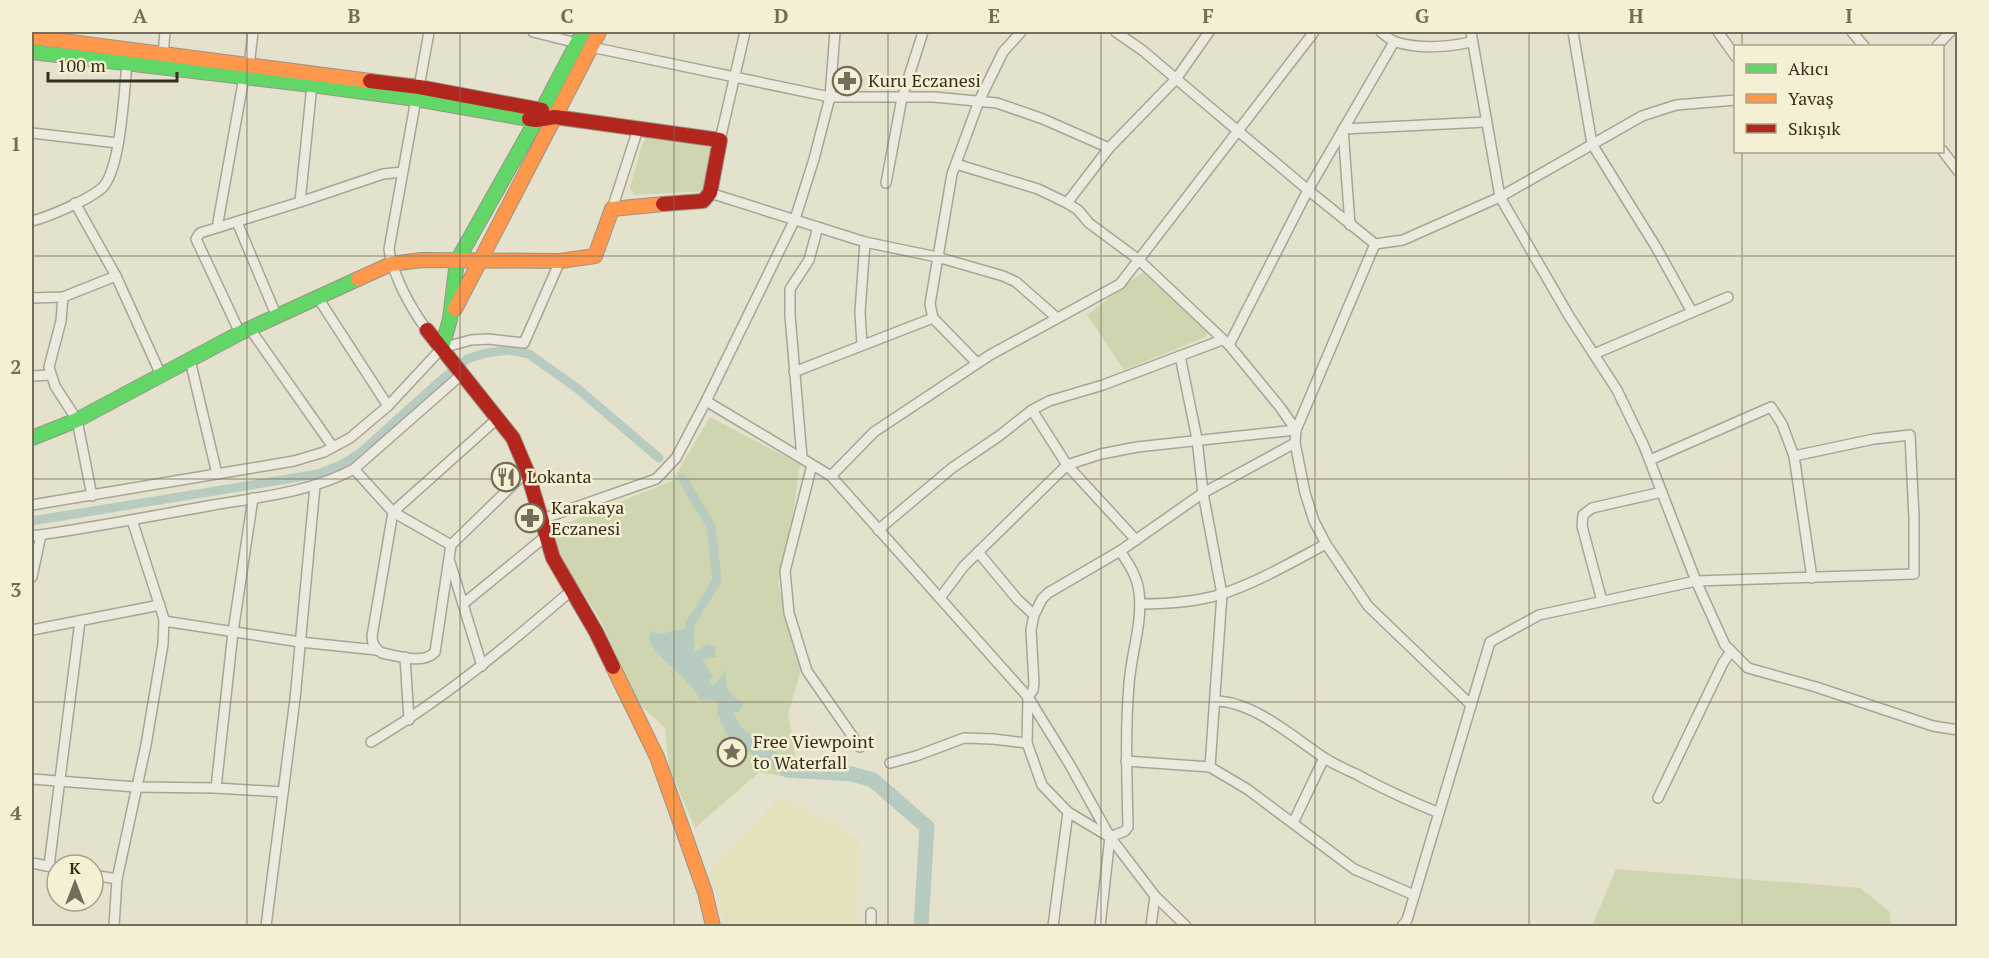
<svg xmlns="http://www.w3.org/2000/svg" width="1989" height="958" font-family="'PT Serif',serif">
<rect width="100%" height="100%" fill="#e4e1cd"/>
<!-- farmland -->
<path fill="#e3e2bd" d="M779,797L859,839L856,926H726L710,872Z"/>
<!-- green -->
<g fill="#cfd5af">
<path d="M646,138L711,147L707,191L634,195L630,188L642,145Z"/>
<path d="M1143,272L1207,332L1206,337L1124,370L1087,315Z"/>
<path d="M710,417L800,464L792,523L778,583L801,670L788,714L799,779L759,772L695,828L669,768L665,728L638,703L600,619L555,549L557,527L672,481Z"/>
<path d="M1616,869L1860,888L1890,912L1891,926H1592Z"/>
</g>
<!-- water -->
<path fill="#b8cbc1" d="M690,627L691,630C687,639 684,646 690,654L708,644L715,647L716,657L702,659L713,676L709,680L713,687L726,670C726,688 726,695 744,702L739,712H725L720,701L700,700C689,676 661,664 649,640L651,631L661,634Z"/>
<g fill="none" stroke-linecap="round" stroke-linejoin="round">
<!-- canal -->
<g stroke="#b8cbc1" stroke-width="9">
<path d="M682,478L711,526L717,580L702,605"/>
<path d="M32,521L318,474L341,465L360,453L439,382L467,359L486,353L509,350L529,354L578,389L659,458"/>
<path d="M689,664L690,623L698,612"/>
</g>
<!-- river -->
<path stroke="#b8cbc1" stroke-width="15" d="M720,695L725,697V712L734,732L788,770L852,774L873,780L927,827L921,926"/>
<!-- street casing -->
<g stroke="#a9a596" stroke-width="12">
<g id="street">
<path d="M533,32L577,43"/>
<path d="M1116,32L1142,50L1308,190L1375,244L1403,240L1500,197L1642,116L1676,105L1736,100"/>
<path d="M1209,32L1176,79L1109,148L1067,203L1078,210L1089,223L1139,260L1229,345L1280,407L1296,430"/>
<path d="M1381,32C1385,35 1391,41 1396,42C1419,49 1448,47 1471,42"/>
<path d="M1471,32L1500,197L1569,316L1617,390L1644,446L1696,581L1725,645L1748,668L1816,687L1933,726L1958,730"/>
<path d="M1573,32L1592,144L1656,247L1692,312"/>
<path d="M1718,32L1736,57"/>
<path d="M1852,32L1864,46"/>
<path d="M1937,46L1950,32"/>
<path d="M591,47L830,97H934L997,103L1043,119L1109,148"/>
<path d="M163,55L165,32"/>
<path d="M249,66L253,32"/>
<path d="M419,87L429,32"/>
<path d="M416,99L389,249C393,276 411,309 427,330"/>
<path d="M32,133L118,143"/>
<path d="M720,140L745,32"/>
<path d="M1942,150L1958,171"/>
<path d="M956,164L1038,189L1067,203"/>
<path d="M886,183L902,98L923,32"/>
<path d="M710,193L865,242L937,257L1003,276L1016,282L1057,318"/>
<path d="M300,202L312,85"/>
<path d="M75,203L116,276L161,375"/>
<path d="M612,209L638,129"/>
<path d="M32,221C48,217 91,199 103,187C121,167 124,91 127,64"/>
<path d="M237,222L277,317"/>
<path d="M1350,225L1343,129L1485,122"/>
<path d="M219,227L218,222L244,77"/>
<path d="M1375,244L1296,430L1295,443L1305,493L1314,521L1326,544L1368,606L1471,705"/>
<path d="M63,297L61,321L49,367L55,386L77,420L92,496"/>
<path d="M32,298L63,297L116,276"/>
<path d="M318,298L388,406"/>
<path d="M250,329L333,447"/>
<path d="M240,333L196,239L200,233L300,202L383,174L402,172"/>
<path d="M862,345L860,312L865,242"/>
<path d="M1229,345L1308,190L1394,42"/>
<path d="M1594,354L1728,297"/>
<path d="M1180,356L1197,439L1203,493L1222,594L1210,767"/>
<path d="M190,360L217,474"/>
<path d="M977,363L933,318L930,304L952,174L979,101L1003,52L1021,32"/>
<path d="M794,372L933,318"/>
<path d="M32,376L50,375"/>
<path d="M706,401L831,476L1028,697L1070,765L1110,837L1155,896L1186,926"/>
<path d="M1032,410L1067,465L1136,540"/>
<path d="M498,418L393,512L372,636C372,644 375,649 382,653C398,656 423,665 435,652L451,545L527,471"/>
<path d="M802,458L790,315V289L809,260L818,227"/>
<path d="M1650,460L1771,407L1782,424L1794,456L1812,578"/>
<path d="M812,465L785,571L789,613L807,671L860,747"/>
<path d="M354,469L393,512L451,545"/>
<path d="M831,476L874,432L990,355L1120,284L1314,32"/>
<path d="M32,505L294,461L324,452L350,438L388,406L442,348L471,340L488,339L524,343L560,261"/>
<path d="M542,519L656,479L676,458L706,401L795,219L814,159L830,97L835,32"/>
<path d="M878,530L952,468L999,436L1032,410L1049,401L1103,385L1222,340"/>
<path d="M32,536C92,528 152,516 213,505C261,497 311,492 354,469L461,375"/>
<path d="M978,552L1018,600L1034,615"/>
<path d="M450,562L482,666"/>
<path d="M32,577L41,535"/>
<path d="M940,598L964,566L1067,465L1101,454L1137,447L1296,430"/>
<path d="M1602,601L1582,526L1583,515L1592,508L1662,492"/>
<path d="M463,604L546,536"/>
<path d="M1140,604C1168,604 1196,602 1222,594C1258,582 1292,562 1326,544"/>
<path d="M164,621L300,642L377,650"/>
<path d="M32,630L160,605"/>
<path d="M405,657L409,720"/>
<path d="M1215,701C1253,701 1293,737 1323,757C1333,764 1345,769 1356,774C1383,789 1410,801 1439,813"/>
<path d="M371,742C444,699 508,645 572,590"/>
<path d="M1126,761L1210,767L1247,789L1354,869L1414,895"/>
<path d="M890,763L916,756L964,738L993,739L1027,743"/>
<path d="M32,779L136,787L216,788L283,792"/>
<path d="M216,788L233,632L253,498"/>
<path d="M1658,798L1723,663L1731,651"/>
<path d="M1293,823L1324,758"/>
<path d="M1108,836L1068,812L1042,785L1027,743L1028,697L1033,690L1034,684L1031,630L1034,615L1042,599L1048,593L1120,551L1203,493L1295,443"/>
<path d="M1110,837L1125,831L1128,827C1127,779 1125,731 1129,684C1131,654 1143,622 1139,592C1137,576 1129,564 1120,551"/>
<path d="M32,863L57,868"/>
<path d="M49,866L80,621"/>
<path d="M93,875L117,879"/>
<path d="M114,926L117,879L146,745L163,644L164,619L132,520"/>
<path d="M266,926L295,699L315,486"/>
<path d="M871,926V913"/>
<path d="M1053,926L1068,812"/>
<path d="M1100,926L1110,837"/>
<path d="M1151,926L1155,896"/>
<path d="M1402,926L1407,920L1490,642L1539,615L1696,581L1914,574V518L1910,435L1874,439L1794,456"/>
</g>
</g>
<!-- fast casing -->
<g stroke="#999586" stroke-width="16">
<g id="fast">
<path d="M32,52L312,85L416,99L529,119"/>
<path d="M442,348L450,319L457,261L542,110L583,32"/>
<path d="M32,438L77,420L240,333L358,279"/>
</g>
</g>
<!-- slow casing -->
<g stroke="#999586" stroke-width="16">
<g id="slow">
<path d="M32,37L370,81"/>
<path d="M358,279L391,264L422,260L560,261L595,256L612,209L663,204"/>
<path d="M455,309L599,32"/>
<path d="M613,667L657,757L705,892L713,926"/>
</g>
</g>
<!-- jam casing -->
<g stroke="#999586" stroke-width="16">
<g id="jam">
<path d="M370,81L419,87L542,110"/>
<path d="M529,119L536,120L555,117L720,140L710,193L703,201L663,204"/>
<path d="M427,330L513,438L527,471L553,558L596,632L613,667"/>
</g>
</g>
<!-- street -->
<use href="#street" stroke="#eceade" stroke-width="9"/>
<!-- fast -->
<use href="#fast" stroke="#63d668" stroke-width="14"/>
<!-- slow -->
<use href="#slow" stroke="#ff974d" stroke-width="14"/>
<!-- jam -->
<use href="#jam" stroke="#b3261e" stroke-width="14"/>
</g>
<!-- grid -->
<path fill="none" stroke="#746d5b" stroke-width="1.5" stroke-opacity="0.55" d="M247,32V926M460,32V926M674,32V926M888,32V926M1101,32V926M1315,32V926M1529,32V926M1742,32V46M1742,152V926M32,256H1958M32,479H1958M32,702H1958"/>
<!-- icons -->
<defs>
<g id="pharmacy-ring" transform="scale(1.5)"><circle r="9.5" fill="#f5f0d3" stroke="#746d5b" stroke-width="1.5"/><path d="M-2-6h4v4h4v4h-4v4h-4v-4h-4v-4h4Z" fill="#746d5b"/></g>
<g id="restaurant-ring" transform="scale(1.5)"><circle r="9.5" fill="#f5f0d3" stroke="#746d5b" stroke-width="1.5"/><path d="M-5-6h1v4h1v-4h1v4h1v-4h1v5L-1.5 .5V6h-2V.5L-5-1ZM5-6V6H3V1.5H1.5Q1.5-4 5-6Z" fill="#746d5b"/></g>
<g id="sight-ring" transform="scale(1.5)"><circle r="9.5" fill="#f5f0d3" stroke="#746d5b" stroke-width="1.5"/><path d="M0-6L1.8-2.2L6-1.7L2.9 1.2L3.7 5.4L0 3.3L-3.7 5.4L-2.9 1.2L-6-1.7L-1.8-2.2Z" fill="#746d5b"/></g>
</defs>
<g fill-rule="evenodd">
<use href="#pharmacy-ring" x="847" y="81"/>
<use href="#restaurant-ring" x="506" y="477"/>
<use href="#pharmacy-ring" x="530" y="518"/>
<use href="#sight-ring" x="732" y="752"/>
</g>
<g text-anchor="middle" stroke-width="5" stroke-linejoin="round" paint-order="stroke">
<!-- poi labels -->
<g font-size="18" fill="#382e1e" stroke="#f5f0d3" text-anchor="start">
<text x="868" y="87">Kuru Eczanesi</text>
<text x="527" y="483">Lokanta</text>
<text x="551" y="514">Karakaya<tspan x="551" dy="21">Eczanesi</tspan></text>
<text x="753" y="748">Free Viewpoint<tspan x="753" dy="21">to Waterfall</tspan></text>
</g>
</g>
<!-- border -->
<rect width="1989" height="958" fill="none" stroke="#f5f0d3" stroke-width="66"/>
<!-- legend -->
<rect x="1734" y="45" width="210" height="108" fill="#f5f0d3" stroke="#a9a28b" stroke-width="1.5"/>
<rect x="1746" y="64" width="30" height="9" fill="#63d668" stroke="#a9a28b" stroke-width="1.5"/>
<text x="1788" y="75" font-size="18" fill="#382e1e">Akıcı</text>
<rect x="1746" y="94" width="30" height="9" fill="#ff974d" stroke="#a9a28b" stroke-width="1.5"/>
<text x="1788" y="105" font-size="18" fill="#382e1e">Yavaş</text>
<rect x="1746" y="124" width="30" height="9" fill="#b3261e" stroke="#a9a28b" stroke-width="1.5"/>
<text x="1788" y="135" font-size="18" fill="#382e1e">Sıkışık</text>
<!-- north arrow -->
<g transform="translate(75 883)"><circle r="28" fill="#f5f0d3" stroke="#a9a28b" stroke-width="1.5"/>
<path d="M0-4.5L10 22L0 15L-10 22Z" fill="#746d5b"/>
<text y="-9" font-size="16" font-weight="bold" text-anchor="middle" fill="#382e1e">K</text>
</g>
<!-- scale -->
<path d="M48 72v9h129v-9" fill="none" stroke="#382e1e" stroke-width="3"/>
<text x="57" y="72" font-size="18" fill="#382e1e" stroke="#f5f0d3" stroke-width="4.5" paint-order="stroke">100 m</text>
<rect x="33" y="33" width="1923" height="892" fill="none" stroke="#746d5b" stroke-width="2"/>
<g font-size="20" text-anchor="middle" font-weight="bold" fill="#746d5b">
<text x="140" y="23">A</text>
<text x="354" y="23">B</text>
<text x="567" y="23">C</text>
<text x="781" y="23">D</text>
<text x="994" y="23">E</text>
<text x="1208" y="23">F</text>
<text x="1422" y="23">G</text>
<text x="1636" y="23">H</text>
<text x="1849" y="23">I</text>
<text x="16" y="151">1</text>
<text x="16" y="374">2</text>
<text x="16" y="597">3</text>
<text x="16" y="820">4</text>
</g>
</svg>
